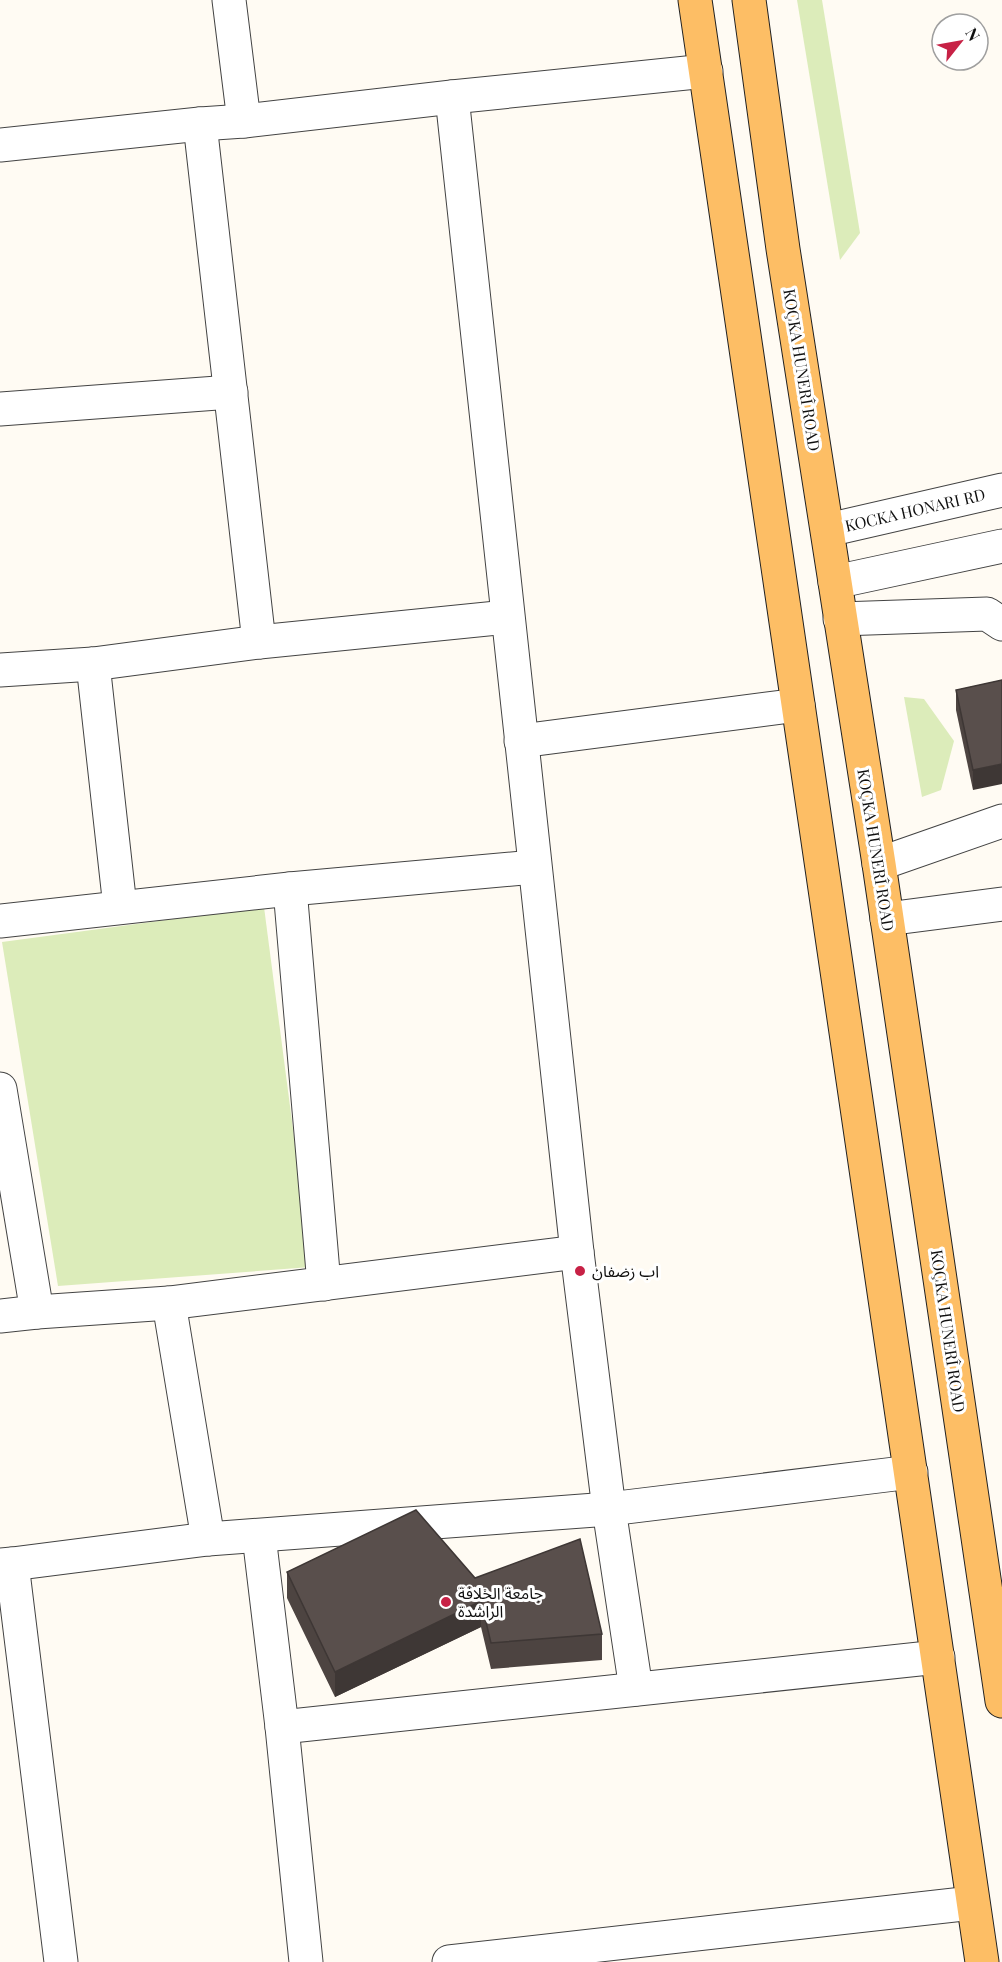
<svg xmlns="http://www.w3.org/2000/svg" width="1002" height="1962" font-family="'Playfair Display','Noto Sans Arabic',serif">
<rect width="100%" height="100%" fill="#fffbf3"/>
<!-- green -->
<g fill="#dcecba">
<path d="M797,0H822L860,233L840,260Z"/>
<path d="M904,697L924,699L954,741L941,790L922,797Z"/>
<path d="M264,907L311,1267L58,1286L2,942Z"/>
</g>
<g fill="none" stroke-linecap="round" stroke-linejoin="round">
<!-- minor casing -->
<g stroke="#434343" stroke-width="35">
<g id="minor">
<path d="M229,0L244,121"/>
<path d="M452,97L577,1252L609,1509L636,1689"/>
<path d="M200,124L259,642"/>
<path d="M0,145L200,124L244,121L452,97L706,71"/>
<path d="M0,409L231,392"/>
<path d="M828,530L1002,490"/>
<path d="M835,582L1002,546"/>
<path d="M840,619L987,614L1002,624"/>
<path d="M93,664L120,907"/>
<path d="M0,670L93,664L259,642L507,617"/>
<path d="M521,741L798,705"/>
<path d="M879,864L1002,821"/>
<path d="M290,889L324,1284"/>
<path d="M887,919L1002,904"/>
<path d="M0,921L290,889L534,867"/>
<path d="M0,1089L37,1312"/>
<path d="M169,1303L208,1539"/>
<path d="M0,1316L37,1312L169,1303L577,1252"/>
<path d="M259,1536L282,1727L306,1962"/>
<path d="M12,1564L208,1539L609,1509L911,1472"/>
<path d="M0,1565L12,1564L61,1962"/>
<path d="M282,1727L938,1657"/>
<path d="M449,1962L972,1903"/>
</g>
</g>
<!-- major casing -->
<g stroke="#212121" stroke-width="35">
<g id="major">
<path d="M695,0L982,1962"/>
<path d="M749,0L783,249L879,864L1002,1701"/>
</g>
</g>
<!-- minor -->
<use href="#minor" stroke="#fff" stroke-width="33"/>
<!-- major -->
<use href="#major" stroke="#fdbe65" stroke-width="33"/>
</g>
<!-- wall -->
<g fill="#4d4441">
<path d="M1002,680L973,790L956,710V690Z"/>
<path d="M287,1572L475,1578L602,1634V1660L491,1669L481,1627L335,1697L287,1598Z"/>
</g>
<!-- shaded-wall -->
<g fill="#3e3735">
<path d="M1002,764V784L973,790V770Z"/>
<path d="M481,1601V1627L335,1697V1672Z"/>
</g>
<!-- building -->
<g fill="#594f4c" stroke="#3e3735" stroke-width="1.5">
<path d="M1002,680V764L973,770L956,690Z"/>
<path d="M416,1510L475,1578L580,1539L602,1634L491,1643L481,1601L335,1672L287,1572Z"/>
</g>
<!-- markers -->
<g fill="#c72145" stroke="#fff" stroke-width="2">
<circle cx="580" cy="1271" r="6"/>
<circle cx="446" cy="1602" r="6"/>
</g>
<g text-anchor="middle" stroke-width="6" stroke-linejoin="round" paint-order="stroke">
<!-- street labels -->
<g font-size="16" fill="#101010" stroke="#fff">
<text transform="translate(802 370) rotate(81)" y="6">KOÇKA HUNERÎ ROAD</text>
<text transform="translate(915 510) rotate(-13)" y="6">KOCKA HONARI RD</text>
<text transform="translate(876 850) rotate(81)" y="6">KOÇKA HUNERÎ ROAD</text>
<text transform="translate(948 1331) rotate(82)" y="6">KOÇKA HUNERÎ ROAD</text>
</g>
<!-- poi labels -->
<g font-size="16" fill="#101010" stroke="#fff" text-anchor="start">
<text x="592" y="1277">اب زضفان</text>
<text x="458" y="1599">جامعة الخلافة<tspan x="458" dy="18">الراشدة</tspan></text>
</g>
</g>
<!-- north arrow -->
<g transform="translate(960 42) rotate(59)"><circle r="28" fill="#ffffff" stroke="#9f9f9f" stroke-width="1.5"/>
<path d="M0-4.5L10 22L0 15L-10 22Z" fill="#c72145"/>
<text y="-9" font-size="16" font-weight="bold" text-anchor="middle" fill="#101010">N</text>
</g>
</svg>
